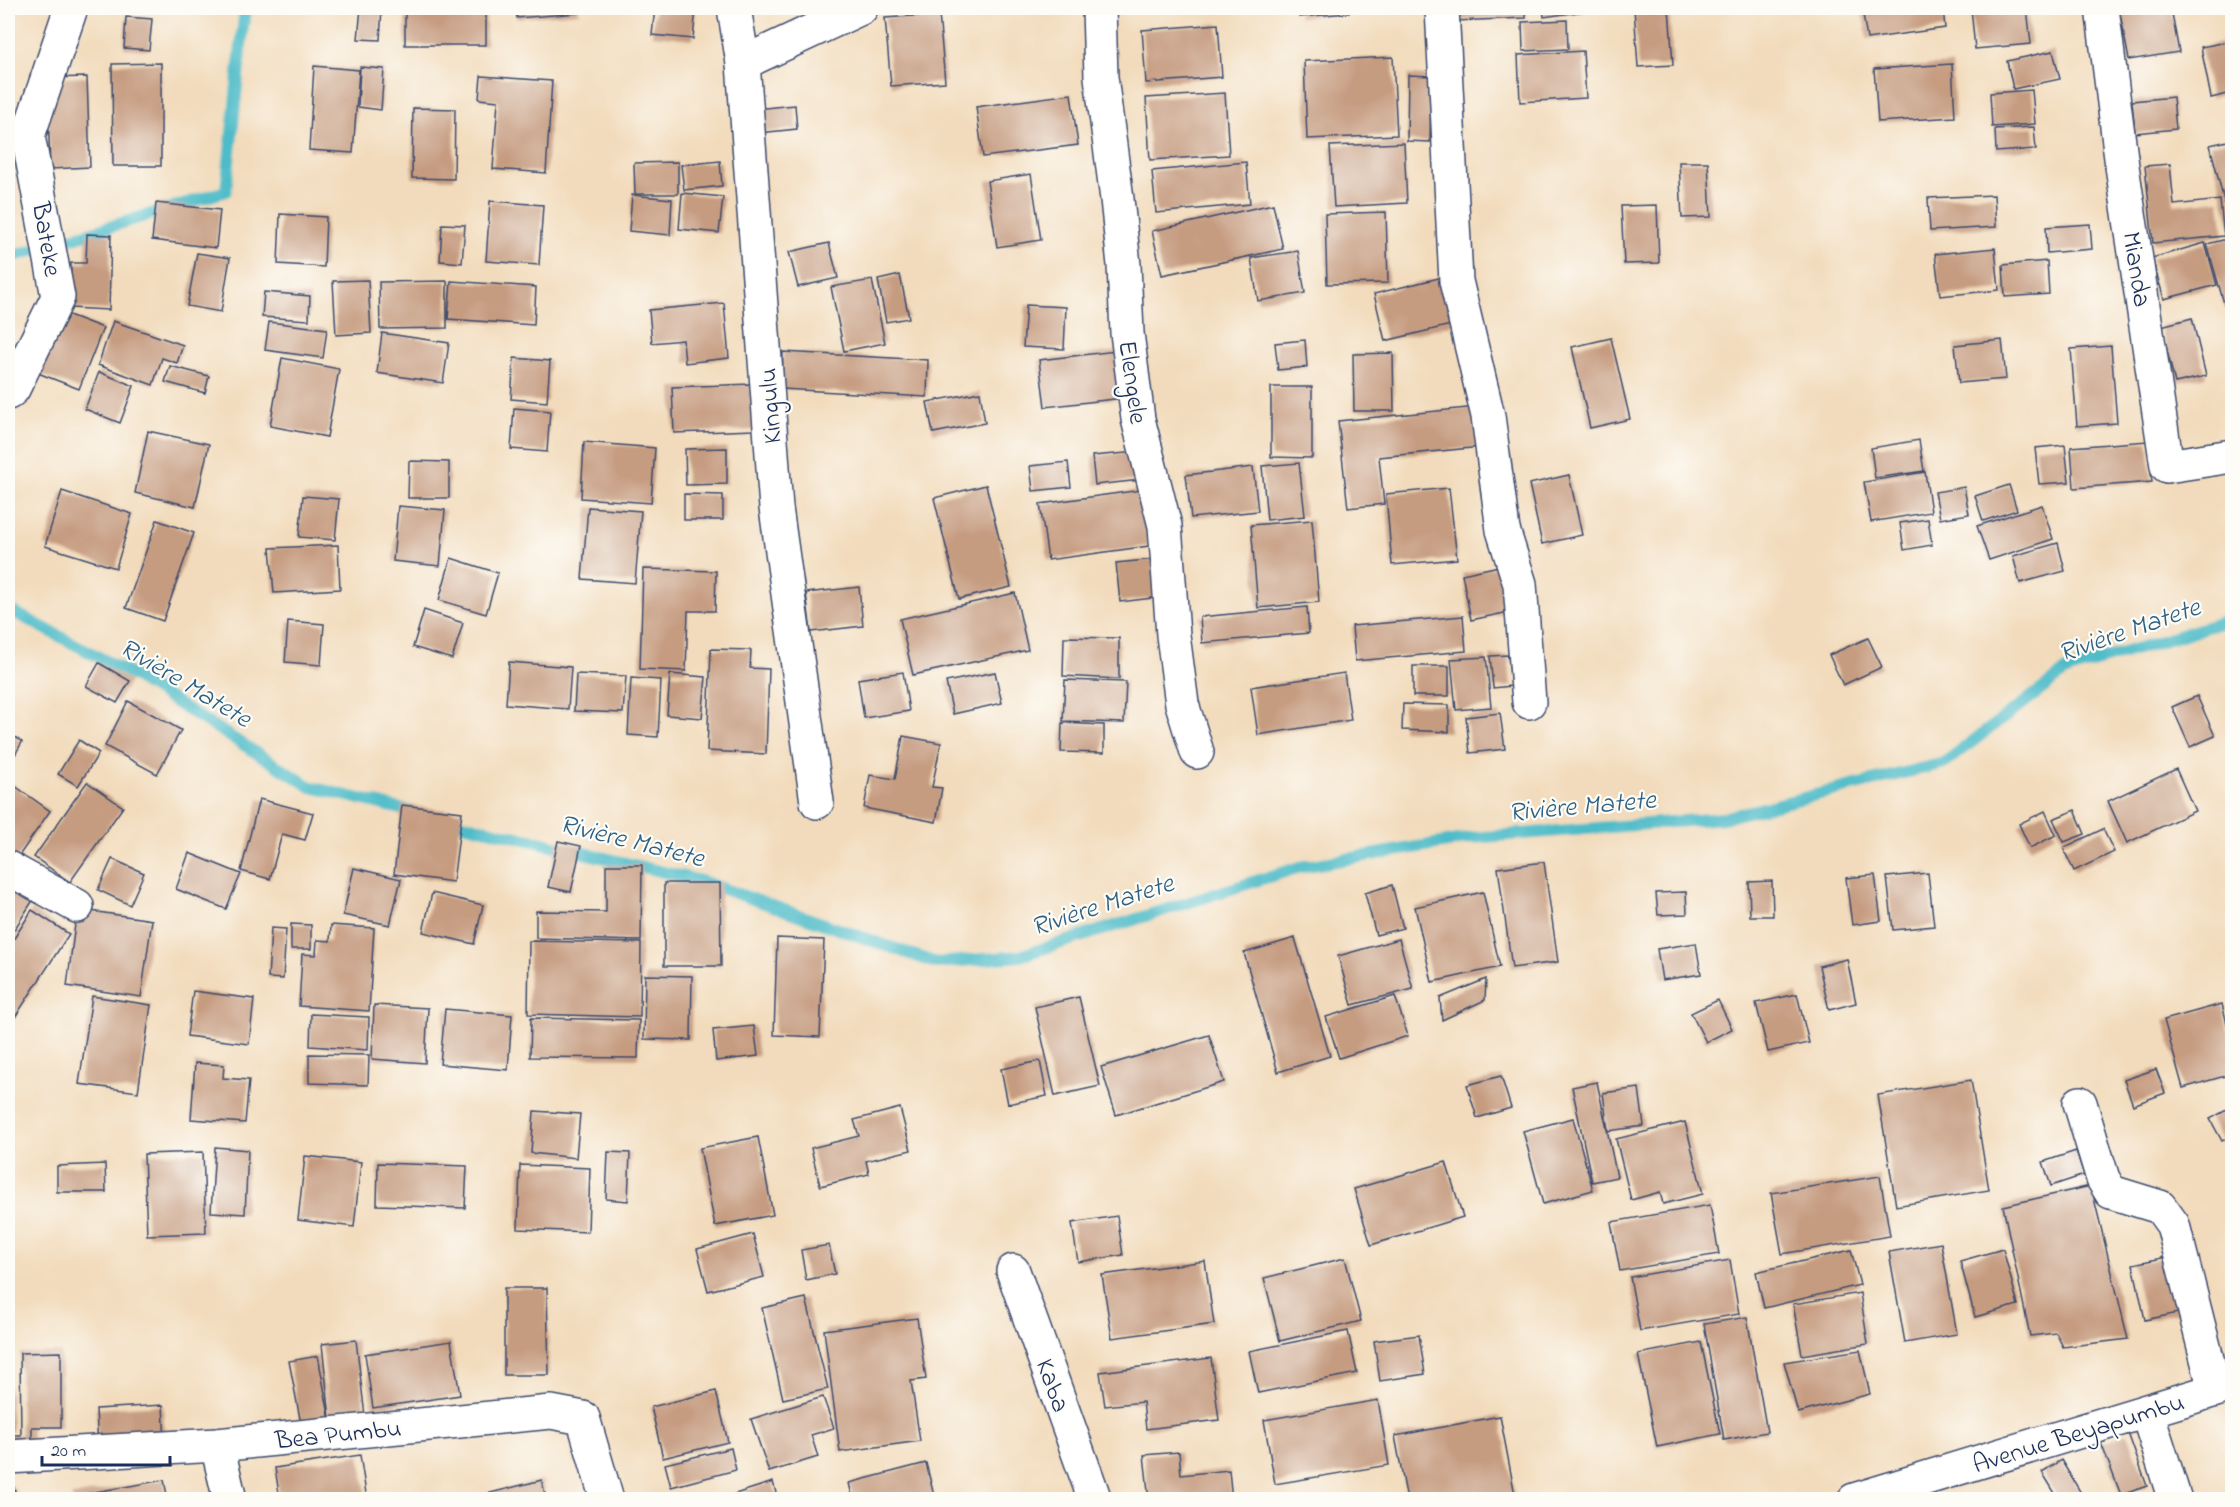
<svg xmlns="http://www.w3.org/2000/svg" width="2240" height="1507" font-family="'Indie Flower',sans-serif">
<rect width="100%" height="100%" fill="#fdfcf7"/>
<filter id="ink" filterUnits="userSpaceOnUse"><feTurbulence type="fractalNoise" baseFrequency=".0167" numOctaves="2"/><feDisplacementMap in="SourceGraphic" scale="12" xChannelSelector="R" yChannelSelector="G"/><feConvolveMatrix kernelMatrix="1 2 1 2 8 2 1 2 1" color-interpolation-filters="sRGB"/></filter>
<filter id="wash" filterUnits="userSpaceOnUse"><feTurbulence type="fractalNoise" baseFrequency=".008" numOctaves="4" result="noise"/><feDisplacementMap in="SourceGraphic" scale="24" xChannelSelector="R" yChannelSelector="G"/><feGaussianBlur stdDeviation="1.35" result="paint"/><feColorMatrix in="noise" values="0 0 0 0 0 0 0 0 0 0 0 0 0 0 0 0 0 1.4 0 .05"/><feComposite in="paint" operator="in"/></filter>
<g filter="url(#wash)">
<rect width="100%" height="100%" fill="#f2dbbc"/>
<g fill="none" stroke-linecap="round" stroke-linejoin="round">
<!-- stream -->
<g stroke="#4ebbc8" stroke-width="12">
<path d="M8,258L226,191L245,8"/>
<path d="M8,609L127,672L311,787L417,813"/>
<path d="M446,820L701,881L936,963L1020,956L1300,867L1471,838L1723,818L1944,763L2066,671L2232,619"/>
</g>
</g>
<g id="blocks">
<!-- building -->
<g fill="#c69c81">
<path d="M361,8H382L380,40L358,39Z"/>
<rect x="405" y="8" width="81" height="37"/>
<path d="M516,8H579V13L517,18Z"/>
<path d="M655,8H696L693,39L652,35Z"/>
<path d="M1299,8H1349V13L1299,17Z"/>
<path d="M1454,8H1526V18L1454,21Z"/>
<path d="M1543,8H1598V9L1544,17Z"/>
<path d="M1634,8H1669L1673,65L1638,67Z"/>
<path d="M1862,8H1943L1945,28L1867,39Z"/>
<path d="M1971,8H2027L2031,44L1975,49Z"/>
<path d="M2119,8H2171L2179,52L2129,60Z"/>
<path d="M939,14L945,82L891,86L885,18Z"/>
<path d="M126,17L152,19L149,50L124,48Z"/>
<path d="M1567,20L1568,49L1523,51L1522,22Z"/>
<path d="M1218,24L1222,77L1146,83L1142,30Z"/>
<path d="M2232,41V93L2211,98L2201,47Z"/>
<path d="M1583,51L1586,98L1520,102L1518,55Z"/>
<path d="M2053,51L2060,79L2013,89L2007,61Z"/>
<path d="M1393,57L1397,135L1307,139L1304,61Z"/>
<path d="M161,63V166H113L112,64Z"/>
<path d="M1952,64L1955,117L1878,122L1874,69Z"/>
<path d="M314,66L359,70L353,153L309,150Z"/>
<path d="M360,67L384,69L381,110L358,107Z"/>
<path d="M1408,75L1431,76L1430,142L1407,141Z"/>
<path d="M481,76L552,81L546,173L493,169L498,101L479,99Z"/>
<path d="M87,77L90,167L50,169L47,78Z"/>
<path d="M2032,90L2035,124L1992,127L1990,93Z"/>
<path d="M1225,93L1229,155L1150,160L1146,98Z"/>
<path d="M1071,94L1078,145L983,157L976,107Z"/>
<path d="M2173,97L2176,129L2135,133L2132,101Z"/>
<path d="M795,105L797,129L759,133L756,109Z"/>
<path d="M413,108L455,109L454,179L412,178Z"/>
<path d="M2034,127L2036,149L1996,152L1995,129Z"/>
<path d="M2232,140V233L2210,145Z"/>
<path d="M1404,143L1407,203L1334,207L1330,146Z"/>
<path d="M720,161L722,186L684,190L681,165Z"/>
<path d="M678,162V194H635L634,163Z"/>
<path d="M1246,162L1250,204L1156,213L1152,171Z"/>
<path d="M1679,162H1708L1711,217L1682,218Z"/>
<path d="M2170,164L2174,205L2220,200L2224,236L2153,243L2145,166Z"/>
<path d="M1031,174L1041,240L997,247L987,181Z"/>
<path d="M682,193L723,197L719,233L679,229Z"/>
<path d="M632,195L672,199L670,235L629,231Z"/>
<path d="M1994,195L1996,227L1930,231L1928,198Z"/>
<path d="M490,201L543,205L539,265L486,261Z"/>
<path d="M156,203L220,210L216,248L152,240Z"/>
<path d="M1273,204L1283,249L1162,275L1152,231Z"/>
<path d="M1657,205L1659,263L1624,264L1621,206Z"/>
<path d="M1386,212L1388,283L1327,284L1325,214Z"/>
<path d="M280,214L326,217L324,267L278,264Z"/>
<path d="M442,224L465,225L462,263L440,261Z"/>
<path d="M2090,224L2092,249L2047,253L2046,227Z"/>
<path d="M87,234L111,235L109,310L70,308L71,263H86Z"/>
<path d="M2231,238L2232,246V304L2225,307L2207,244Z"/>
<path d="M829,243L838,278L798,287L789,252Z"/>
<path d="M2205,243L2217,285L2164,299L2152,258Z"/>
<path d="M1995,248L1999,290L1940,296L1935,254Z"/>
<path d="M1298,251L1305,293L1258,301L1251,258Z"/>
<path d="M197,253L230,258L221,312L187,306Z"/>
<path d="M2047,261L2049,294L2005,297L2003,265Z"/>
<path d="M900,275L909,318L886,322L878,280Z"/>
<path d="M1443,277L1455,324L1385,341L1374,294Z"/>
<path d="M368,280L371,333L336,335L333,281Z"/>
<path d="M872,280L885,343L844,351L831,287Z"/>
<path d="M447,281V328L380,329L379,282Z"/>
<path d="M451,281L536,287L534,325L448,319Z"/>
<path d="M264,292L310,296L309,320L262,317Z"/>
<path d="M724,303L729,358L685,363L683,340L652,343L649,310Z"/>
<path d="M1026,305L1066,307L1064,349L1023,347Z"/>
<path d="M48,307L103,328L79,389L25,368Z"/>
<path d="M2192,318L2206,376L2175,383L2161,326Z"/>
<path d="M113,321L183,345L177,363L162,358L153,385L98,365Z"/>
<path d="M269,322L327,329L323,358L265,350Z"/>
<path d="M382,333L449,343L443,383L377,373Z"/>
<path d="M1611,338L1630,419L1590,428L1572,347Z"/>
<path d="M1305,340L1307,367L1278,370L1275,343Z"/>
<path d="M2002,340L2006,379L1959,383L1955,345Z"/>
<path d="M2111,346L2117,423L2077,426L2071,349Z"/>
<path d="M1116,351L1123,398L1045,407L1039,360Z"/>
<path d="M783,352L928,360L927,397L782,389Z"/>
<path d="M1393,353L1394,411H1354L1353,354Z"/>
<path d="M282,358L339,369L327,437L270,426Z"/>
<path d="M514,358L550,361L547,402L511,399Z"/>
<path d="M170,366L209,376L205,393L165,382Z"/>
<path d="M99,372L134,386L120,423L85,409Z"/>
<path d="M752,384L754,430L674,433L672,387Z"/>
<path d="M1271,387H1312V458L1271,457Z"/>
<path d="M980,392L985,423L933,433L927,402Z"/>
<path d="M1477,407L1481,447L1379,457L1384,504L1348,508L1338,421Z"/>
<path d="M514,408L550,411L547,452L511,449Z"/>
<path d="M148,431L209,444L195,507L135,493Z"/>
<path d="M1919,440L1924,471L1875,478L1871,448Z"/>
<path d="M2148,441L2152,482L2074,488L2071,447Z"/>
<path d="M584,442L655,448L651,503L581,498Z"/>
<path d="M2065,445L2069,482L2039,484L2035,448Z"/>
<path d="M727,448V484L686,485L685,449Z"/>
<path d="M1138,452L1141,480L1095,485L1092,456Z"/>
<path d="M409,461L449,462V498H408Z"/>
<path d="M1068,462L1071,487L1033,491L1030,466Z"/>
<path d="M1299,463L1305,516L1267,520L1262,466Z"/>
<path d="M1253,467L1258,511L1191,518L1186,475Z"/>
<path d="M1925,472L1931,512L1871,522L1864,482Z"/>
<path d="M1569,475L1582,535L1542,544L1529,484Z"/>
<path d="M986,485L1011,587L959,599L934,498Z"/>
<path d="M2009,485L2017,510L1983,521L1975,496Z"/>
<path d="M1964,487L1969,514L1940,519L1935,492Z"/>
<path d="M1449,488L1457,559L1392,565L1386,494Z"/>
<path d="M1148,489L1156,545L1048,560L1040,504Z"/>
<path d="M62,491L132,514L116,568L45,546Z"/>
<path d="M684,494L723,495V520H684Z"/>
<path d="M303,496L339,499L335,540L299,537Z"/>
<path d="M2042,505L2053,539L1989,560L1977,526Z"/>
<path d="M398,506L445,510L440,566L393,561Z"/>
<path d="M588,507L641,511L635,583L582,579Z"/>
<path d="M1928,519L1932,545L1904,550L1900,523Z"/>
<path d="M157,520L194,533L163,621L126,608Z"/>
<path d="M1312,520L1319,602L1258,608L1251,525Z"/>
<path d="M2058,543L2065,571L2020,583L2013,556Z"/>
<path d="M338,545L340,589L274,593L270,548Z"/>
<path d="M451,558L498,573L486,614L439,600Z"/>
<path d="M1157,559L1161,597L1120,602L1116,563Z"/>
<path d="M1504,565L1514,611L1471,620L1462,574Z"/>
<path d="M643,569L716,571L715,611H688L686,671L640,669Z"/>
<path d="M859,587L863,626L811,632L806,593Z"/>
<path d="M1015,593L1028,650L913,675L900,619Z"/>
<path d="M1307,607L1309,633L1202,643L1200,617Z"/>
<path d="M424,610L463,623L452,659L413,647Z"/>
<path d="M1463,616L1466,651L1355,661L1352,626Z"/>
<path d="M288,621L324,624L321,665L285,662Z"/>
<path d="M1064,637L1119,638V679L1063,676Z"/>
<path d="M1868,638L1882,667L1843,685L1829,655Z"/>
<path d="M711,649L751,650L750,668L769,669L766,754L707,751Z"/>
<path d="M1508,655L1511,686L1493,688L1490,656Z"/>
<path d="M1486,657L1491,707L1456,710L1451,659Z"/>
<path d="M509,662L571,667L568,709L506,704Z"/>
<path d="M99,663L130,681L117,703L86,686Z"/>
<rect x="1413" y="666" width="36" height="30"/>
<path d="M903,672L909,711L864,718L858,679Z"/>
<path d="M995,672L1002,703L953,714L946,682Z"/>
<path d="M1344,673L1351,720L1258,735L1251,687Z"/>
<path d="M576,674L626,676L623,713L574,711Z"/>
<path d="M670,674L706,677L702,718L667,715Z"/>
<path d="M631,678L661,680L658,737L628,735Z"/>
<path d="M1065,680L1126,682L1124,723L1063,721Z"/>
<path d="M2197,696L2215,736L2190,747L2172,707Z"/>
<path d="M128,701L181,730L157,774L105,746Z"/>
<path d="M1403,704L1449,705V732L1402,730Z"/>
<path d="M1500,713L1505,749L1470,753L1466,717Z"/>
<path d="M1062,723L1104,725V753L1061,752Z"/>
<path d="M8,732L22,742L15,755L8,750Z"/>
<path d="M903,736L941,743L932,787L942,788L936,822L864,808L870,775L895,779Z"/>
<path d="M79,740L99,753L78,786L58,774Z"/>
<path d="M2176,769L2195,811L2127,843L2108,801Z"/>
<path d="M8,781L50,811L14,863L8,858Z"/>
<path d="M87,782L123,807L70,882L34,857Z"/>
<path d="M259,799L313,813L305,840L282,834L270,879L241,871Z"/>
<path d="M402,805L462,812L453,882L394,874Z"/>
<path d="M2075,810L2085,834L2064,842L2053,819Z"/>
<path d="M2045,811L2056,835L2030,848L2019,824Z"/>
<path d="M2103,829L2114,852L2074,871L2063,848Z"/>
<path d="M558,841L581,846L571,892L548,887Z"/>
<path d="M189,853L241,874L226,909L176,889Z"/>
<path d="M112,859L144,873L130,905L98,890Z"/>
<path d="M1544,862L1558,962L1512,968L1498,868Z"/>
<path d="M606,865H642L641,941L536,938V911L606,912Z"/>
<path d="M354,868L401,879L390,925L343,915Z"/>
<path d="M1928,873L1934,926L1893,930L1887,877Z"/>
<path d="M1875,875L1881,921L1852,925L1846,878Z"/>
<path d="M8,876L37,894L14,930L8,926Z"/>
<path d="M1772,881L1773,916H1750L1749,882Z"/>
<path d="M664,883H720L721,966H664Z"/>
<path d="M1392,885L1403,928L1376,935L1365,893Z"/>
<path d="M1483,892L1500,967L1432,982L1415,907Z"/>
<path d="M1686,892L1687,914L1658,915L1656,893Z"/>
<path d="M432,893L483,905L474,944L423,932Z"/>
<path d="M77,909L152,920L141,997L67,986Z"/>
<path d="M32,910L69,934L8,1028V948Z"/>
<path d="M291,924L311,925V949H291Z"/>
<path d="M331,925L374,928L369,1011L299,1006L302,954L316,955L317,940L330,941Z"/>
<path d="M271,928L286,929L283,979L268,978Z"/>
<path d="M777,938L824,940L820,1037L774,1035Z"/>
<path d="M1295,938L1330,1056L1278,1072L1244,953Z"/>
<path d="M1399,939L1413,989L1352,1005L1338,956Z"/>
<path d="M529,941L641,943L640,1017L528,1014Z"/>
<path d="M1696,943L1701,974L1662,980L1657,949Z"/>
<path d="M1847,959L1856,1003L1829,1010L1819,966Z"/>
<path d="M645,975L692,976L691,1040L644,1039Z"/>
<path d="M1486,979L1485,1000L1442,1020L1440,998Z"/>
<path d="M193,991L254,999L249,1044L187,1036Z"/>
<path d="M1797,994L1809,1043L1768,1052L1756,1003Z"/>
<path d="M92,996L151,1005L138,1092L79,1084Z"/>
<path d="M1395,996L1408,1036L1339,1058L1326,1017Z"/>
<path d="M1079,997L1100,1086L1055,1096L1035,1007Z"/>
<path d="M1718,1000L1732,1029L1706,1042L1691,1013Z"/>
<path d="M2222,1004L2232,1043V1074L2183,1088L2164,1020Z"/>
<path d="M374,1005L428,1008L425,1063L372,1059Z"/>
<path d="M445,1009L512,1015L508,1070L440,1064Z"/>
<path d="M311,1014L369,1017L368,1050L310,1046Z"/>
<path d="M531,1018L639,1020L638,1058L530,1057Z"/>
<path d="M754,1026L758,1056L716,1061L713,1030Z"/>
<path d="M1209,1035L1224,1082L1116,1115L1101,1067Z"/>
<path d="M309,1054L369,1055L368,1085L309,1083Z"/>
<path d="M1040,1061L1047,1096L1008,1104L1001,1069Z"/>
<path d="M195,1063L224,1065L223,1078L249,1080L245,1123L191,1119Z"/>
<path d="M2156,1069L2165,1093L2133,1105L2124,1080Z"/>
<path d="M1501,1076L1511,1108L1477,1118L1467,1085Z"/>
<path d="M1971,1080L1989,1190L1896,1206L1878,1095Z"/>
<path d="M1597,1082L1617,1177L1592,1182L1572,1087Z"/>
<path d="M1639,1088L1644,1126L1608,1131L1603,1093Z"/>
<path d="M2232,1107V1136L2222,1141L2210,1119Z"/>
<path d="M900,1108L911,1150L866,1161L869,1174L820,1186L811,1148L859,1136L854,1120Z"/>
<path d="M534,1111L580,1114L576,1158L531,1153Z"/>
<path d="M1573,1118L1593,1190L1543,1204L1523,1131Z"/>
<path d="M1685,1122L1703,1194L1663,1204L1660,1192L1631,1200L1616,1139Z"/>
<path d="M758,1137L773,1215L715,1226L700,1148Z"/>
<path d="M215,1147L248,1150L245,1214L211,1212Z"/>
<path d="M2076,1151L2084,1175L2051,1186L2043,1162Z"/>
<path d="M203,1152L206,1233L147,1235L144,1154Z"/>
<path d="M608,1152L630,1153L628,1201L606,1199Z"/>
<path d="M305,1156L361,1162L354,1227L298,1220Z"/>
<path d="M1446,1162L1463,1217L1371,1245L1354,1189Z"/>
<path d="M378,1163L467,1166L465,1208L377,1205Z"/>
<path d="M105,1164L106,1192H57V1166Z"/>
<path d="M520,1165L590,1168L588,1232L518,1229Z"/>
<path d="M1880,1176L1890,1236L1782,1254L1771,1193Z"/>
<path d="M2091,1186L2128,1339L2063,1347L2056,1333L2030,1336L2003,1206Z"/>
<path d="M1710,1205L1719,1254L1620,1271L1611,1222Z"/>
<path d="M1117,1216L1123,1255L1078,1262L1072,1223Z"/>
<path d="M753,1234L764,1277L708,1291L697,1249Z"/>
<path d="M1941,1243L1957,1334L1905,1343L1889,1252Z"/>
<path d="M829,1245L835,1274L806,1280L801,1250Z"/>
<path d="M2003,1249L2018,1305L1975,1317L1960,1261Z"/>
<path d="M1851,1250L1860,1285L1764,1308L1756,1272Z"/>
<path d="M2167,1257L2178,1313L2145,1320L2133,1264Z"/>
<path d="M1345,1258L1361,1321L1280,1341L1264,1278Z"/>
<path d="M1730,1260L1739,1314L1640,1331L1630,1277Z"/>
<path d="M1205,1261L1214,1324L1112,1338L1102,1275Z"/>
<path d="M504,1288H547L549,1375H504Z"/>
<path d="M1860,1293L1868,1344L1802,1355L1793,1304Z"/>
<path d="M806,1298L828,1389L783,1399L762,1308Z"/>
<path d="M1747,1317L1767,1432L1724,1440L1704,1324Z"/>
<path d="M917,1318L926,1379L911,1381L920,1441L840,1452L824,1330Z"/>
<path d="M1348,1331L1357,1373L1258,1393L1249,1351Z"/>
<path d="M1419,1335L1425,1374L1380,1381L1374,1341Z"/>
<path d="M356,1340L365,1416L330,1419L322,1344Z"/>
<path d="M451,1341L460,1395L373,1408L365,1354Z"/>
<path d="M1701,1342L1720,1434L1657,1447L1638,1354Z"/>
<path d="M1860,1350L1870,1394L1798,1413L1784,1362Z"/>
<path d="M61,1352V1427H32V1451H8V1435H21L20,1353Z"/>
<path d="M318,1356L330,1420L301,1424L289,1361Z"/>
<path d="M1211,1358L1219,1420L1146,1429L1143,1402L1105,1406L1100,1372Z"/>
<path d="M8,1388H9L12,1431H8Z"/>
<path d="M716,1391L728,1442L663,1458L651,1407Z"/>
<path d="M823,1397L834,1428L811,1435L818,1457L769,1472L751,1419Z"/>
<path d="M1378,1400L1389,1465L1275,1484L1264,1420Z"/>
<path d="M163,1405L165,1445L98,1449L96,1409Z"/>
<path d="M1500,1416L1516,1500H1407L1395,1436Z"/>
<path d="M2128,1433L2147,1486L2121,1495L2101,1443Z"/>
<path d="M731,1448L736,1470L671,1487L665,1464Z"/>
<path d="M1179,1452L1181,1475L1229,1470L1232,1500H1149L1144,1455Z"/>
<path d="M360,1455L367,1500H280L275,1468Z"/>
<path d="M2061,1460L2081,1493L2071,1500H2059L2042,1472Z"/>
<path d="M926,1463L935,1500H853L849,1483Z"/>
<path d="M164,1480L168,1500H72V1496Z"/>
<path d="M542,1480L546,1500H466V1499Z"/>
<path d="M773,1482L778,1500H720L719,1499Z"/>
<path d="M14,1487L17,1500H8V1489Z"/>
</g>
</g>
</g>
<g filter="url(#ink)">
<use href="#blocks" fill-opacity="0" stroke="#3b496c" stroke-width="1.5"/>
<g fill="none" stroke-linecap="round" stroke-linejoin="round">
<!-- minor casing -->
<g stroke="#3b496c" stroke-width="36">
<g id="minor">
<path d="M734,8L743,63L776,508L817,802"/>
<path d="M1099,8L1101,77L1117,199L1124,265L1127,333L1138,419L1165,526L1173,635L1182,704L1197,752"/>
<path d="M1442,8L1456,281L1488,416L1503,530L1520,584L1529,702"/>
<path d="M2102,8L2122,166L2167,466L2232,456"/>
<path d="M743,63L861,8"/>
<path d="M8,393L13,389L58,297L28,136L71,8"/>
<path d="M8,868L77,906"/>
<path d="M2080,1103L2103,1179L2111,1192L2160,1207L2173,1225L2215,1390"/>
<path d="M1013,1271L1095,1500"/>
<path d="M2147,1412L2175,1500"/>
<path d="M217,1445L230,1500"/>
<path d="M8,1457L217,1445L551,1412L583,1418L607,1500"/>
<path d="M1854,1500L2232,1385"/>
</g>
</g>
<!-- minor -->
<use href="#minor" stroke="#fff" stroke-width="33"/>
</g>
</g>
<g text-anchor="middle" stroke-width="4.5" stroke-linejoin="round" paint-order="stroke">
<!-- street labels -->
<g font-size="26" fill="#1b2f5e" stroke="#fdfcf7">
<text transform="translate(48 239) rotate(80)" y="9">Bateke</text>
<text transform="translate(2138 269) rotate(81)" y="9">Mianda</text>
<text transform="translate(1134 382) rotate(82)" y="9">Elengele</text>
<text transform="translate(769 406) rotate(-94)" y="9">Kingulu</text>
<text transform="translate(1054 1385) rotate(70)" y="9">Kaba</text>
<text transform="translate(2078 1432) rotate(-17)" y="9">Avenue Beyapumbu</text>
<text transform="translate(338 1433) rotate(-6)" y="9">Bea Pumbu</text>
</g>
<!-- water labels -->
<g font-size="27" font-style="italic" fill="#2d6083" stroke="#fdfcf7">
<text transform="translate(2129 629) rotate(-19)" y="9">Rivière Matete</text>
<text transform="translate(186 682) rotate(31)" y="9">Rivière Matete</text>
<text transform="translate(1582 805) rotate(-5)" y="9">Rivière Matete</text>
<text transform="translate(632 840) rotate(14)" y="9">Rivière Matete</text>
<text transform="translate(1102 904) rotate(-18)" y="9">Rivière Matete</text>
</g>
</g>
<!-- margin -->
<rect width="2240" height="1507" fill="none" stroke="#fdfcf7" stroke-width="30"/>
<!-- scale -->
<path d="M42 1456v9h128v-9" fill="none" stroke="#1b2f5e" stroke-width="3"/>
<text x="51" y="1456" font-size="18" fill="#1b2f5e" stroke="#fdfcf7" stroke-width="4.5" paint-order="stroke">20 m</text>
</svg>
